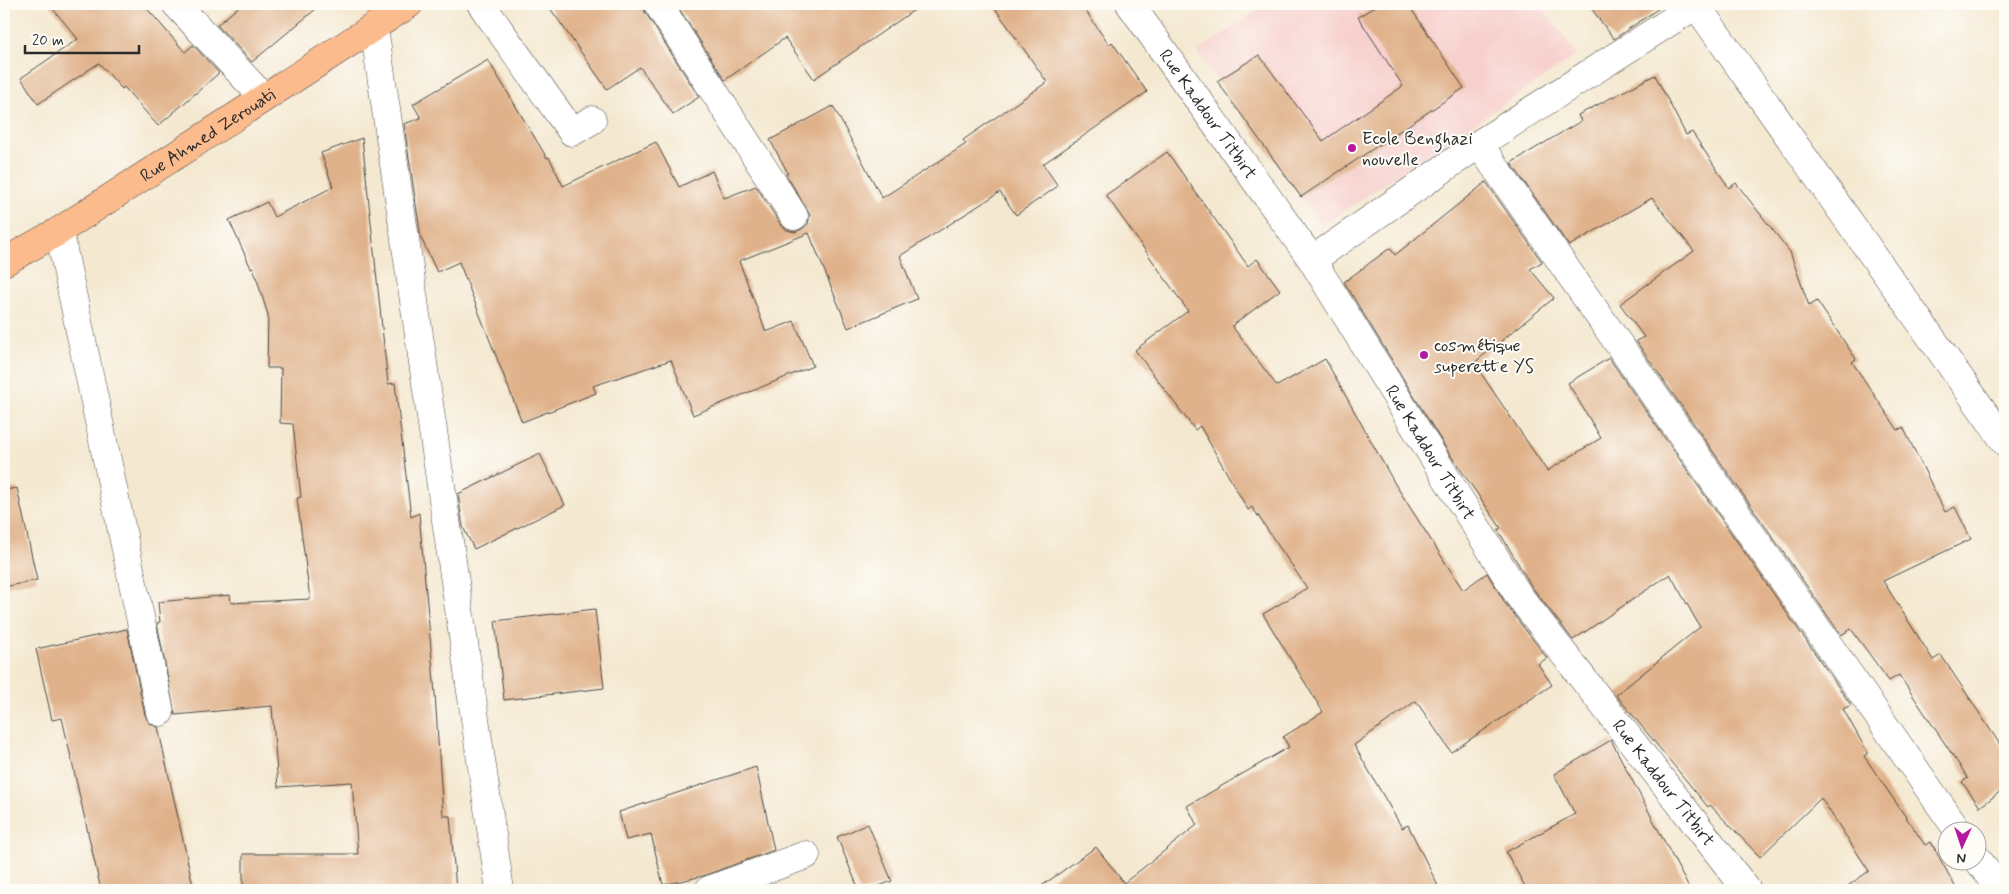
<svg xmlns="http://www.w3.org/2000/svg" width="2009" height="894" font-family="Mynerve,sans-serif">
<rect width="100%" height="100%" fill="#fdfcf7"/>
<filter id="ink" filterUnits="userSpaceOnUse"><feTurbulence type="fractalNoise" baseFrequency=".02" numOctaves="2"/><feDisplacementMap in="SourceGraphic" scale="10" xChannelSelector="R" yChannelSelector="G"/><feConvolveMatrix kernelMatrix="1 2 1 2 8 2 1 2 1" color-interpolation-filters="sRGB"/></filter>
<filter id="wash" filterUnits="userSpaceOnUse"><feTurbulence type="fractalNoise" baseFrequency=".0096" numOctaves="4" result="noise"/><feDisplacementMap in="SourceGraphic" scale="20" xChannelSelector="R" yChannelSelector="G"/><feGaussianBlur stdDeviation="1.12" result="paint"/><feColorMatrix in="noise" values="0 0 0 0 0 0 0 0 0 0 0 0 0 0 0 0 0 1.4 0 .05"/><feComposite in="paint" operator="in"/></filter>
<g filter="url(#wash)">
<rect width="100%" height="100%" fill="#f4e8d0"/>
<!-- built -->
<path fill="#f7d0cd" d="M1267,4H1540L1577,55L1322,226L1197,52Z"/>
<g id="blocks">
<!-- building -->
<g fill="#e0b28b">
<path d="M49,4H143L185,52L193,45L219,73L158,126L124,87L122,89L99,63L38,104L21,78L78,39Z"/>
<path d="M242,4H322L252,62L217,25Z"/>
<path d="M547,4H643L645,12L699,97L673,114L640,67L607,89Z"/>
<path d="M676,4H923L814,79L785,38L725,80Z"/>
<path d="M992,4H1081L1109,45L1112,42L1147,92L1043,164L1058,186L1016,215L1000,192L900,256L917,299L848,328L809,233L739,261L766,332L794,321L813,366L693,415L671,360L593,386L596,393L522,422L459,262L437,272L421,238L404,124L421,118L413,104L488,60L547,158L549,157L563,186L656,142L679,187L712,171L724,198L756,186L781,225L787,230L795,232L802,229L808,224L810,215L786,174L788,173L770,140L833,106L882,198L966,144L963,140L1047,82Z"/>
<path d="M1379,4H1408L1464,88L1301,197L1217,81L1259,55L1323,141L1403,86L1358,17Z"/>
<path d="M1588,4H1665L1614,39Z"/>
<path d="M1655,75L1686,135L1692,132L1729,188L1736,183L1790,252L1809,306L1817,301L1856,359L1852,362L1898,430L1903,427L1945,512L1955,507L1971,539L1883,581L1933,660L1941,655L2005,752V788L1980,807L1962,782L1968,778L1899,675L1889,681L1851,629L1841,635L1636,341L1644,337L1620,304L1694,251L1652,198L1569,246L1511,163L1581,121L1578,115Z"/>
<path d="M362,138L388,384L395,383L411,517L419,513L435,694L443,816H450L456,890H243V854H358L352,782L278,787L272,706L175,715L157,623L160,622L158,602L230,595L231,603L310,599L297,498L301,497L293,424L280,423L281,368H267L268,315L253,267L251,268L229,220L267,202L274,217L333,187L321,153Z"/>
<path d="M1167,152L1248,266L1257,259L1280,290L1232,326L1277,386L1325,359L1395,484L1463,590L1487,573L1507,606L1547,658L1538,664L1552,685L1451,752L1416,701L1354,745L1402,828L1408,825L1440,890H1036L1096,847L1124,883L1197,825L1187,806L1289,747L1283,737L1323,712L1263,614L1307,588L1252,507L1248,510L1200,426L1195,430L1135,350L1188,311L1106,195Z"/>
<path d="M1486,182L1542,262L1530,269L1554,298L1474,363L1547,471L1601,438L1568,383L1609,358L1851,705L1843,709L1868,753L1864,756L1925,845L1931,842L1957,890H1842L1869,871L1821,798L1760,857L1710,805L1708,807L1616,695L1700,627L1670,574L1573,640L1532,587L1498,530L1501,528L1447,450L1344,282L1390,248L1395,255Z"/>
<path d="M540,454L565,505L474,549L463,527L458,494Z"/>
<path d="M17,488L37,580L4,587V490Z"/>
<path d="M595,609L604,688L504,700L495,621Z"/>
<path d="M127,629L145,715L149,723L158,727L194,890H101L62,718L52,720L36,649Z"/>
<path d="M1611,740L1690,890H1527L1506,852L1575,814L1554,774Z"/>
<path d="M756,767L774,850L703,876L663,885L651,834L626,840L619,812Z"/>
<path d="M868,824L892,881L869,890H859L837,837Z"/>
</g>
</g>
</g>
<g filter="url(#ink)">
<use href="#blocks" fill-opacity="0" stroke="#494744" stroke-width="1"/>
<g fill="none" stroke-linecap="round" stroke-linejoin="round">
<!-- minor casing -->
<g stroke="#494744" stroke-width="29">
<g id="minor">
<path d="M176,4L263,97"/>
<path d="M481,4L572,132L592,120"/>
<path d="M658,4L794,216"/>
<path id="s1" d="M1130,4L1312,260L1519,596L1747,890"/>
<path d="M374,27L500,890"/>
<path d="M1479,144L1959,832"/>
<path d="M59,231L160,712"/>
<path d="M1312,260L1479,144L1696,5L2005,442"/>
<path d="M1976,857L1999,889"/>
<path d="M709,890L806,855"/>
</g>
</g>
<!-- major casing -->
<g stroke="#494744" stroke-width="29">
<g id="major">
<path id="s2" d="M4,262L59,231L409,4"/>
</g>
</g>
<!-- minor -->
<use href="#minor" stroke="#fff" stroke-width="28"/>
<!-- major -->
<use href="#major" stroke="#fbbb8d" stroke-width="28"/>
</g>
</g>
<!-- markers -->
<g fill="#b5179e" stroke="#fdfcf7" stroke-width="2">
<circle cx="1352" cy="148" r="5"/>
<circle cx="1424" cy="355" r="5"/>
</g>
<g text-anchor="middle" stroke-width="4" stroke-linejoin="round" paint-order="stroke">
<!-- street labels -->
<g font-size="18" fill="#2b2b2b" stroke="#fdfcf7">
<text dy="6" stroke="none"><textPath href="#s1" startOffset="135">Rue Kaddour Titbirt</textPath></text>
<text dy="6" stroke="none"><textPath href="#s2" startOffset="240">Rue Ahmed Zerouati</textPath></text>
<text dy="6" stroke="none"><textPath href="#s1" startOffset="540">Rue Kaddour Titbirt</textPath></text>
<text dy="6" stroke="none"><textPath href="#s1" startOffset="945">Rue Kaddour Titbirt</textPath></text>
</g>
<!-- poi labels -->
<g font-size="18" fill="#2b2b2b" stroke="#fdfcf7" text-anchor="start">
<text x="1362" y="144">Ecole Benghazi<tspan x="1362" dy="21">nouvelle</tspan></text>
<text x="1434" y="351">cosmétique<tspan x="1434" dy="21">superette YS</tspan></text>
</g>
</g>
<!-- margin -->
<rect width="2009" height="894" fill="none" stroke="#fdfcf7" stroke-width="20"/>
<!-- north arrow -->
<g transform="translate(1962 846) rotate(183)"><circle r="24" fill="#fdfcf7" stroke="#a9a8a5"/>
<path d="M0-4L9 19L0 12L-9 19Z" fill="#b5179e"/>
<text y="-8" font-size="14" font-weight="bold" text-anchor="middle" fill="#2b2b2b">N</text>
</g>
<!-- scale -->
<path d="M25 45v8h114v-8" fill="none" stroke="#2b2b2b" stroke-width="2.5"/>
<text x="32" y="45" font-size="15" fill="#2b2b2b" stroke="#fdfcf7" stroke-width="4" paint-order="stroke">20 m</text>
</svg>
